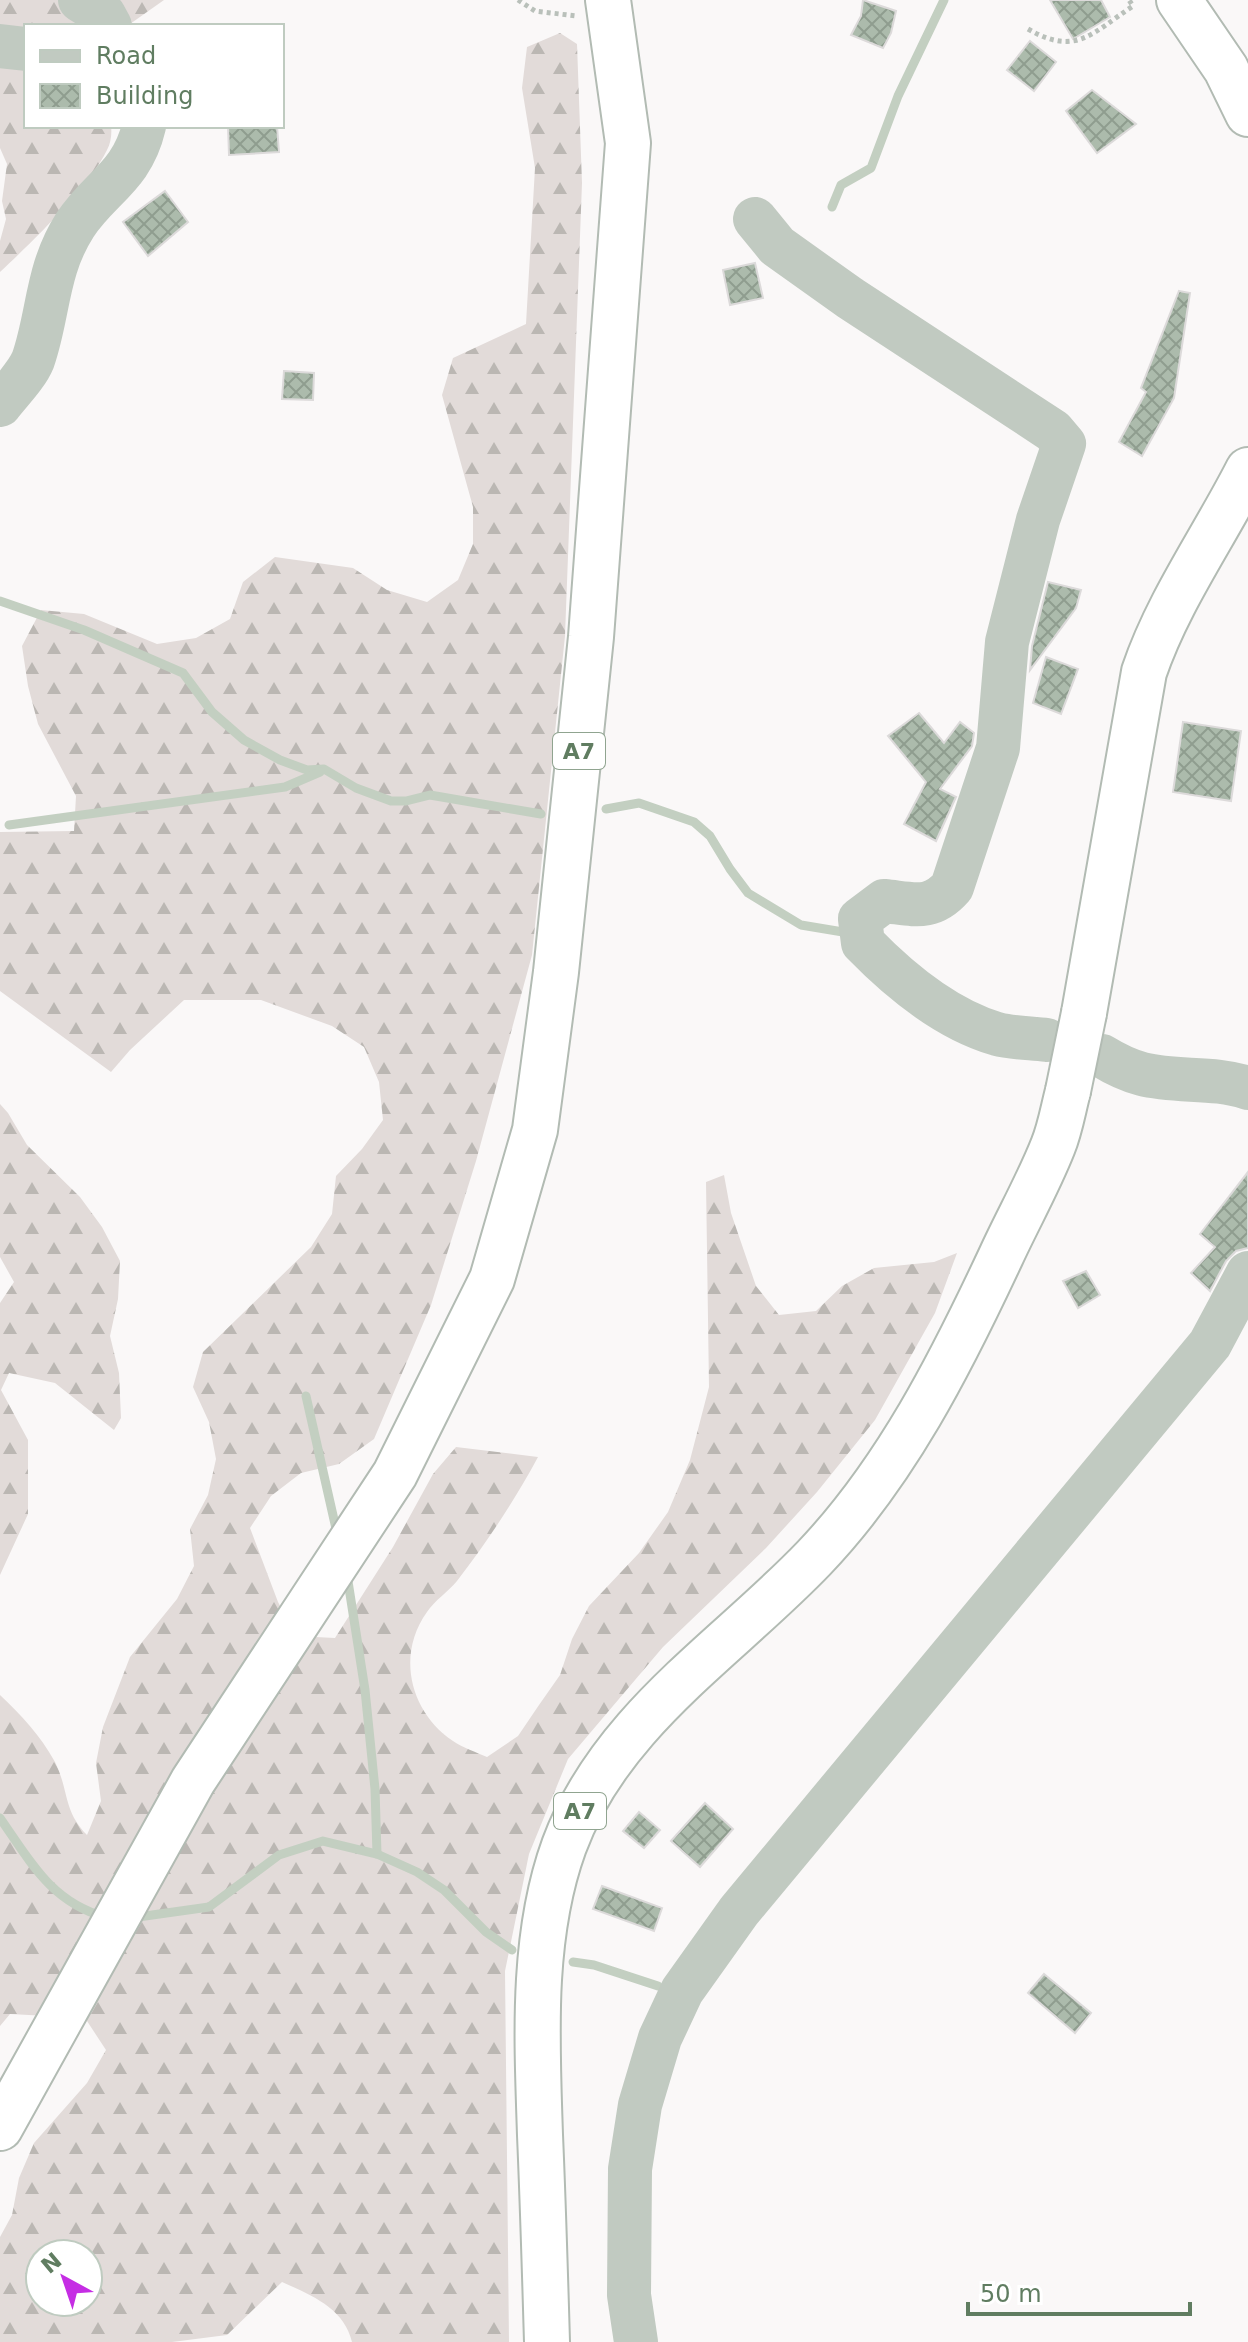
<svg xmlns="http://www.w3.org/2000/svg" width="1248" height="2342" font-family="'DejaVu Sans',sans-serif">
<defs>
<pattern id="forest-firs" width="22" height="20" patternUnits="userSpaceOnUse" patternTransform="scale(2)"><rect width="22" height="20" fill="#e2dbd9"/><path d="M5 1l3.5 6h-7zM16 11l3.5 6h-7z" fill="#bbb7b3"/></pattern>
<pattern id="building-cross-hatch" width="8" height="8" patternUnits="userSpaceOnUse" patternTransform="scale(2)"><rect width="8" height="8" fill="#acbbac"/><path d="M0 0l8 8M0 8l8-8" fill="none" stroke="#8f9d8f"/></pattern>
</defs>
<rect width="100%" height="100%" fill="#faf8f8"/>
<!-- forest -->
<g fill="url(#forest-firs)" fill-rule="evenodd">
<path d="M0,0H60L99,26H26V126H111C112,133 111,143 107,150C89,187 31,243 0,272V241L6,219L2,201L7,164L0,148Z"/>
<path d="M106,0H164L130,24Z"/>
<path d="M560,33L577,44L582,183L565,636L532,955L476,1161L431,1305L374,1439L339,1464L301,1473L271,1496L250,1528L278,1602L296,1636L335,1638L393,1547L433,1474L456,1447L538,1457C515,1500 487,1542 457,1581C448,1592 435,1600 427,1612C396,1655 410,1712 453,1741C463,1748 476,1752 487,1757L518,1736L539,1705L560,1675L572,1639L589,1606L639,1553L668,1512L690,1460L709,1387L706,1182L724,1175L731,1213L756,1286L779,1315L816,1311L842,1286L874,1268L934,1262L957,1253L935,1313L875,1420L817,1492L766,1548L663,1647L568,1759L529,1854L505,1971L509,2342H352C344,2308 311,2295 282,2282L227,2335L172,2342H0V2237L12,2215L19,2178L34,2143L87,2083L106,2050L85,2018L10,2014L0,2026V1695C22,1716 40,1735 55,1762C69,1790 63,1811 87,1835L101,1801L96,1763L103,1727L130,1657L177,1599L194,1566L190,1529L208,1495L216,1459L209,1422L193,1387L203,1352L311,1247L332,1214L336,1176L362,1149L383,1120L379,1082L364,1047L332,1026L261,1000H184L130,1050L111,1072L0,991V832L74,831L76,796L38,724L28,686L22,646L41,610L84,614L157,644L196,638L230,619L243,582L275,557L353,568L387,590L427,602L458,580L473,544V507L442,395L453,358L526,324L535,168L522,88L527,47ZM40,2254H88V2302H40Z"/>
<path d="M0,1104L8,1113L27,1145L80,1197L102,1227L120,1261L118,1299L110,1336L119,1373L121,1418L114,1430L55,1383L9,1373L1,1390L28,1440V1514L0,1575V1303L14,1282L0,1257Z"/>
</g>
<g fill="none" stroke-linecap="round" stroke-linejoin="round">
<!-- stream -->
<g stroke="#c3cfc1" stroke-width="9">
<path d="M832,207L841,185L871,168L898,96L944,0"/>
<path d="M0,601L84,630L183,673L212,712L244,740L280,760L307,770L324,769L356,788L391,801H406L430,795L541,814"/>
<path d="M606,809L639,803L694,822L710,836L730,869L748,893L801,925L849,933"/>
<path d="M9,825L285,787L320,772"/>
<path d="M306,1396L337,1533"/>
<path d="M347,1575L365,1690L375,1789L377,1854"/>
<path d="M0,1818C30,1861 51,1902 105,1917"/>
<path d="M131,1918L209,1907L279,1855L323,1841L377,1854L417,1872L444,1890L486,1932L512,1950"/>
<path d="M573,1962L594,1965L658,1986"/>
</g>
</g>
<!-- building -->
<g fill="url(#building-cross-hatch)" stroke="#dcdada" stroke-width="2">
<path d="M863,0L896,11L891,33L883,48L851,35L861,16Z"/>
<path d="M1050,0H1101L1110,17L1073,39Z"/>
<path d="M1030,41L1056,62L1034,91L1007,70Z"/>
<path d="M1092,90L1136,124L1097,153L1066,111Z"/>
<path d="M228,126H277L279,152L229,155Z"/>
<path d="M165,191L188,222L148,256L123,222Z"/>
<path d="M755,263L763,298L730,305L723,270Z"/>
<path d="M1179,291L1190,293L1174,398L1142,456L1119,442L1146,392L1141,388Z"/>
<path d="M284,371L314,373L313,400L282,399Z"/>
<path d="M1048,582L1081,590L1076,608L1030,670L1032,646Z"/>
<path d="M1046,657L1078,669L1061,714L1033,703Z"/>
<path d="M919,713L944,743L960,722L974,733L972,746L940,789L956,797L936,841L904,824L926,782L888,736Z"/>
<path d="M1183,722L1241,731L1231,801L1173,792Z"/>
<path d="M1248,1172V1248L1236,1251L1226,1261L1210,1291L1191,1273L1215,1247L1200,1234Z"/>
<path d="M1086,1271L1100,1295L1078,1308L1063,1281Z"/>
<path d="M705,1803L733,1829L700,1867L671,1841Z"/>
<path d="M639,1812L660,1830L644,1848L623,1831Z"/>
<path d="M602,1886L662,1908L654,1931L593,1909Z"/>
<path d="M1044,1974L1091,2013L1075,2033L1028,1993Z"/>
</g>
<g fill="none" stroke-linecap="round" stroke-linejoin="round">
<!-- highway casing -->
<g stroke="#b2bbb3" stroke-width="48">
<g id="highway">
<path d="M1179,0L1226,69L1248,114"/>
<path d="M1084,1013L1144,672C1168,601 1214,537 1248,470"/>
<path d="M0,2128L193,1781L395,1474L492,1279L535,1130L556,972L591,637L628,143L608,0"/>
<path d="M547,2342C545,2273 543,2204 540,2135C537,2040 531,1937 564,1846C610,1721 726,1650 814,1558C896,1472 951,1363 1001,1256C1018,1219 1038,1184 1053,1146C1060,1129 1063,1110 1068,1091"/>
</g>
</g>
<!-- path -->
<g stroke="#b9c0ba" stroke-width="5" stroke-dasharray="4 4" stroke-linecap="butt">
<path d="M518,0L535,11L576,16"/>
<path d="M1028,29C1076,57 1092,33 1133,6L1129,0"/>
</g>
<!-- minor -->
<g stroke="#c1cac1" stroke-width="44">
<path d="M80,0L104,15L110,26"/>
<path d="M0,46L26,49"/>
<path d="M755,219L777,246L850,298L1053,431L1064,444L1038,520L1007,642L998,748L952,887C931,911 914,904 884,901L860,919L863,943C899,980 946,1019 997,1034C1012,1038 1031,1038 1047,1040"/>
<path d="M0,405C10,392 27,375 33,360C49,314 46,270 75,225C100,187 132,177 144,126"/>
<path d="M1102,1056C1115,1064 1127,1070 1142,1074C1177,1083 1213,1076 1248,1088"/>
<path d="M636,2342L629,2295L630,2169L640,2105L660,2038L682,1991L739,1911L1210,1344L1248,1273"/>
</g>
<!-- highway -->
<use href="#highway" stroke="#fff" stroke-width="44"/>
<!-- highway-bridge casing -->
<g stroke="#b2bbb3" stroke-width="48" stroke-linecap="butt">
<path id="highway-bridge" d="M1068,1091L1084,1013"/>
</g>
<!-- highway-bridge -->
<use href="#highway-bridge" stroke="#fff" stroke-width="44"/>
</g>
<g text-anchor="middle" stroke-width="8" stroke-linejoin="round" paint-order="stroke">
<!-- shield labels -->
<g fill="#fff" stroke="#90a490" stroke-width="2">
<rect x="553" y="733" width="52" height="36" rx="6"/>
<rect x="554" y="1793" width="52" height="36" rx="6"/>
</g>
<g font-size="22" font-weight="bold" fill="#607d61">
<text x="579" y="759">A7</text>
<text x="580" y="1819">A7</text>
</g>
</g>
<!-- legend -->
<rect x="24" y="24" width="260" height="104" fill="#ffffff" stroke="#bfcbc0" stroke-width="2"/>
<rect x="40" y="50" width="40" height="12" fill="#c1cac1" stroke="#bfcbc0" stroke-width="2"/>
<text x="96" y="64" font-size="24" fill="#607d61">Road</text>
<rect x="40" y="84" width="40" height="24" fill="url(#building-cross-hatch)" stroke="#bfcbc0" stroke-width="2"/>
<text x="96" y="104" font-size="24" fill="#607d61">Building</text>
<!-- north arrow -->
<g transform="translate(64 2278) rotate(320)"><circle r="38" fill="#ffffff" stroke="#bfcbc0" stroke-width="2"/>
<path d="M0-6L14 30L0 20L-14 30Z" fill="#c52de4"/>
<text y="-12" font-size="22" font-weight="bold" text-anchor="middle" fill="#607d61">N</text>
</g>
<!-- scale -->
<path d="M968 2302v12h222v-12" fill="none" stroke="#607d61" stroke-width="4"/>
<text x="980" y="2302" font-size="24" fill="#607d61" stroke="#ffffff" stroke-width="6" paint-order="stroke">50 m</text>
</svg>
